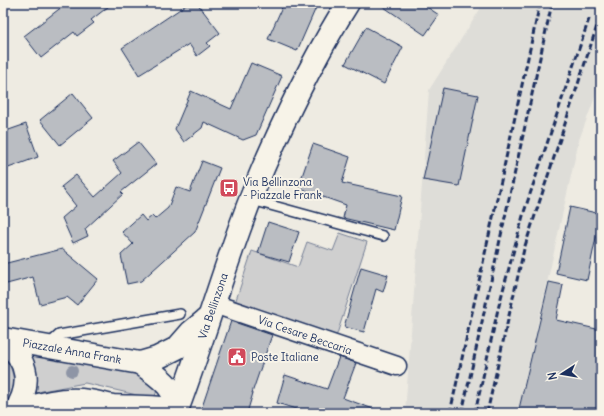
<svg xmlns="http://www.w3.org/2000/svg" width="604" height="416" font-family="Delius,sans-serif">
<rect width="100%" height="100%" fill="#eeebe2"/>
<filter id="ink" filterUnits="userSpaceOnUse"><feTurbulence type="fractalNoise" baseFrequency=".025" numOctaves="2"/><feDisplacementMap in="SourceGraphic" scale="8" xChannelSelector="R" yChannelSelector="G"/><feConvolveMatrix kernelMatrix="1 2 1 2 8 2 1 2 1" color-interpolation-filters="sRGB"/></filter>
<g filter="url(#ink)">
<!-- built -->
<path fill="#deddd8" d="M484,3H601V81L579,140L518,413H405L429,90Z"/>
<!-- green -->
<g fill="#cfcfcf" stroke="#757f96">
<path d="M340,233L367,242L336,337L235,303L252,251L298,267L307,242L333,251Z"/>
<path d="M26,349L145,376L152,380L157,390L154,399L85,383L42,391L33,394Z"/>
<path d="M3,356C16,370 18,392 3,406Z"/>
</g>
<!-- building -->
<g fill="#babdc2" stroke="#1b2f5e">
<path d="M67,3H113L91,20L94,23L77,36L74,32L41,58L24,36Z"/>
<path d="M189,3H197L220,33L207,43L210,46L197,56L189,44L139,75L122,48Z"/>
<path d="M284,3H318L297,51L268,39Z"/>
<path d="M378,3H421L439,15L425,35Z"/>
<path d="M366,27L403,47L384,84L345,64Z"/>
<path d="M251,63L282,76L256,135L243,140L204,122L202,128L184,142L175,129L191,91L231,109Z"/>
<path d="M443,88L478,95L459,186L423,180Z"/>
<path d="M73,93L93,118L60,145L40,120Z"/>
<path d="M26,124L38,157L3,170V132Z"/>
<path d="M138,142L156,164L121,192L123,194L85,229L88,236L73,243L62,218L76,206L61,187L76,175L95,197L122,173L113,161Z"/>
<path d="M313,144L350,157L342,183L402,196L394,230L343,218L346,205L298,188Z"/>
<path d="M202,161L220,168L195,232L141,281L127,284L121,255L133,244L122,232L141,215L146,221L152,216L155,219L168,208L176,187L190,192Z"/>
<path d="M570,207L601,214L587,280L556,273Z"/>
<path d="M268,222L299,232L289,262L258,253Z"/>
<path d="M62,249L98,279L77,305L67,297L40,304L33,277L3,285V264Z"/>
<path d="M361,267L388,275L383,292L376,289L364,332L344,327Z"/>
<path d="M549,282L563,285L556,320L601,330V413H518Z"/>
<path d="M231,321L272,335L252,393H253L247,413H200Z"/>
<path d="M339,357L356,363L343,398L379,411V413H308L277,403L285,375L327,389Z"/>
</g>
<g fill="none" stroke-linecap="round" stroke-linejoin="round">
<!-- service casing -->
<g stroke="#1b2f5e" stroke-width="12">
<g id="service">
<path d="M252,200L383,236"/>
<path d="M49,344L59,335L180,314"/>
</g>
</g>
<!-- minor casing -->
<g stroke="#1b2f5e" stroke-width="21">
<path id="minor" d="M214,304L397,366"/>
</g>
<!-- primary casing -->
<g stroke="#1b2f5e" stroke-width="25">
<g id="primary">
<path d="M3,339L140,363L157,358L177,348L191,332L208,318"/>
<path d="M3,340C30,361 32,386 14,413"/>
<path d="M140,363C158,377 175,385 177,410"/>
<path d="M14,413C38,404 63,397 89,401C97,402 105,405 113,406C135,407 156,406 177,410"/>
<path d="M176,413C209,326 233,233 272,148C294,99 319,49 348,3"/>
</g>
</g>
<!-- service -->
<use href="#service" stroke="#f7f3e8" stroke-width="9"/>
<!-- minor -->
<use href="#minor" stroke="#f7f3e8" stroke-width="18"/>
<!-- primary -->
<use href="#primary" stroke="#f7f3e8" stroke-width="22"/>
<!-- rail -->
<g stroke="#1b2f5e" stroke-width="3" stroke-dasharray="6 3" stroke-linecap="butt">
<path d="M450,413L540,3"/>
<path d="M462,413L552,3"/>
<path d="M475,413L498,309L524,212L590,16"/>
<path d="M487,413L524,249L599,20"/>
</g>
</g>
<!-- trees -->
<circle fill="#8e95a6" cx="72" cy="371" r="6"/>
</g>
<!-- icons -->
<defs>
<g id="bus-square" transform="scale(1)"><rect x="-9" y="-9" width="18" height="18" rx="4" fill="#d1495b" stroke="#f7f3e8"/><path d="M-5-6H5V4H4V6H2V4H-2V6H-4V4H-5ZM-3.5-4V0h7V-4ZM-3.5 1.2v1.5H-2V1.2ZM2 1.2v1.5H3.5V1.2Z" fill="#fff"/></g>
<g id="civic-square" transform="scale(1)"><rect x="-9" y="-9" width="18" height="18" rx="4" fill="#d1495b" stroke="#f7f3e8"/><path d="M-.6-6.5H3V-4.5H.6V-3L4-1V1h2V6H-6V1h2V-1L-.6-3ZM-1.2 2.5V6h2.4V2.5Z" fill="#fff"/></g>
</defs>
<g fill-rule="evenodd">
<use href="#bus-square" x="229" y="188"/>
<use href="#civic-square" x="237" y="357"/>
</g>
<g text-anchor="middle" stroke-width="4" stroke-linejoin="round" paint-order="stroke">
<!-- poi labels -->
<g font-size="11" fill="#1b2f5e" stroke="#f7f3e8" text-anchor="start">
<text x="243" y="186">Via Bellinzona<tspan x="243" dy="13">- Piazzale Frank</tspan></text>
<text x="251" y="361">Poste Italiane</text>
</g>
<!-- street labels -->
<g font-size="11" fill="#1b2f5e" stroke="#f7f3e8">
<text transform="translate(213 306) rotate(-71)" y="4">Via Bellinzona</text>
<text transform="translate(305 335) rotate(19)" y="4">Via Cesare Beccaria</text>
<text transform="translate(72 351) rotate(10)" y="4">Piazzale Anna Frank</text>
</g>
</g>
<!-- margin -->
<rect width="604" height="416" fill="none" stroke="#f7f3e8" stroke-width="16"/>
<rect x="8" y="8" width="588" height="400" fill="none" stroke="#1b2f5e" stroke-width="1.5" filter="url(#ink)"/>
<!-- north arrow -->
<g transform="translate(562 374) rotate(258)" stroke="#f7f3e8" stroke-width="3" paint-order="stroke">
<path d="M0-3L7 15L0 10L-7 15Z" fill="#1b2f5e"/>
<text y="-6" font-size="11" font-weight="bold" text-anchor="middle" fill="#1b2f5e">N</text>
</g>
</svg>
